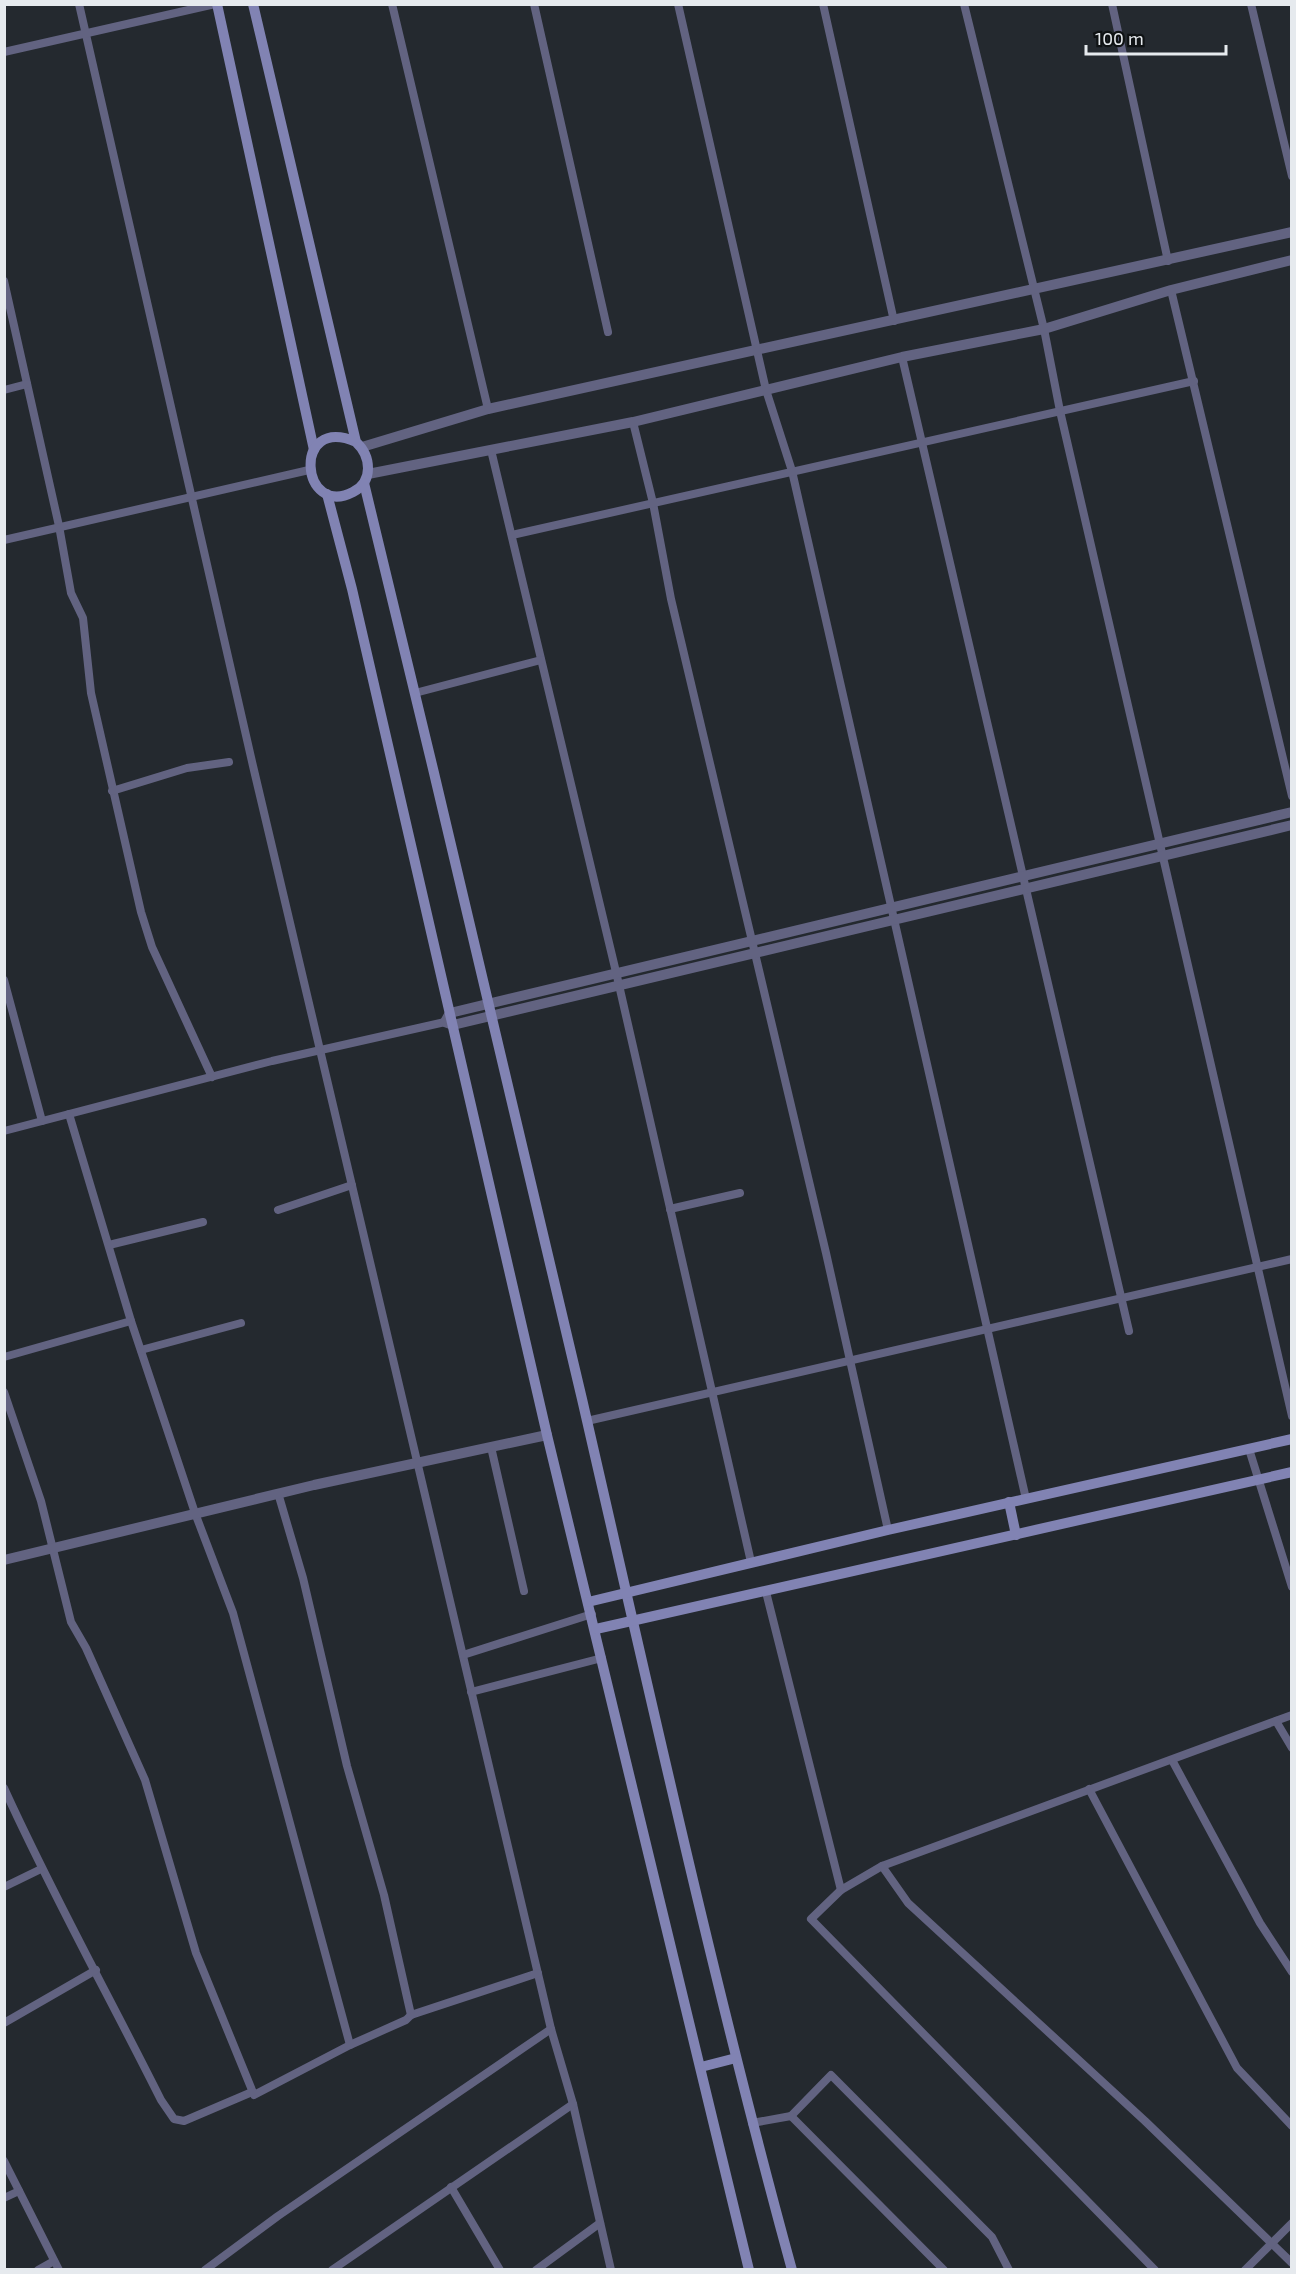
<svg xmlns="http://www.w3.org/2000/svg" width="1296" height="2274" font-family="'Exo 2',sans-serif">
<rect width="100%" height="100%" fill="#24292f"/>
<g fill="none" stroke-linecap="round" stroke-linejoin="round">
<!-- minor -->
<g stroke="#626381" stroke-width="8">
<path d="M79,4L253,766L551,2029L573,2104L611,2270"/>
<path d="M392,4L488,409"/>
<path d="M534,4L608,332"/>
<path d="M678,4L766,390L792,471L1026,1499"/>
<path d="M823,4L894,321"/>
<path d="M964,4L1044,329L1060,411L1292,1416"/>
<path d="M1112,4L1168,261"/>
<path d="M1251,4L1292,176"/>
<path d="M4,52L215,4"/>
<path d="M4,281L59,526L71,593L83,618L91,693L141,912L152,947L212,1077"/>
<path d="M1171,290L1292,796"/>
<path d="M902,357L1129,1331"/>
<path d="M4,390L27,384"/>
<path d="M633,422L653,503L671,599L826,1253L888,1530"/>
<path d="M491,450L616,972L751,1562"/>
<path d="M512,535L1194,381"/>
<path d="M4,540L309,470"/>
<path d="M415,693L541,660"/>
<path d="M112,791L187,768L229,762"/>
<path d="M4,980L42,1121"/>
<path d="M69,1114L131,1321L195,1513L233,1613L350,2045"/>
<path d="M4,1131L272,1061L445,1022"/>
<path d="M670,1209L740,1193"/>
<path d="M278,1210L352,1185"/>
<path d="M109,1245L203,1222"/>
<path d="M141,1350L241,1323"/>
<path d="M4,1357L131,1321"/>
<path d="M4,1392L41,1501L71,1622L86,1648L145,1780L196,1953L254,2095L350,2045L406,2020L411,2015L538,1973"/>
<path d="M587,1421L1292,1259"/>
<path d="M491,1447L524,1591"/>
<path d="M1249,1449L1292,1587"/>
<path d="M278,1493L303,1578L347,1766L384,1895L411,2015"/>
<path d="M766,1592L841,1890L882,1866L1292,1715"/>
<path d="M463,1655L592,1614"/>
<path d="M471,1692L602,1658"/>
<path d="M1276,1721L1292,1748"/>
<path d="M1172,1760L1260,1923L1292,1972"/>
<path d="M4,1788C52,1894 109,1996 161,2100L174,2119L184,2121L252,2092"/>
<path d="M1089,1789L1237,2068L1292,2126"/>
<path d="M882,1866L908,1903L1145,2121L1292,2263"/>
<path d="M4,1887L41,1869"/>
<path d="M841,1890L811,1919L1155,2270"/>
<path d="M4,2023L96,1970"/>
<path d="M791,2116L831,2075L992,2237L1009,2270"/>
<path d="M752,2123L791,2116L944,2270"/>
<path d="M4,2161L59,2270"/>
<path d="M451,2187L500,2270"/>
<path d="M4,2198L19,2191"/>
<path d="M38,2270L54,2261"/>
<path d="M205,2270L278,2216L551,2029"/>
<path d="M332,2270L573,2104"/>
<path d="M536,2270L600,2223"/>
<path d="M1245,2270L1292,2223"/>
</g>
<!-- tertiary -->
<g stroke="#626381" stroke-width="10">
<path d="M362,447L488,409L1292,232"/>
<path d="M368,474L633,422L902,357L1044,329L1171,290L1292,260"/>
<path d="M1292,812L450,1013L445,1022L453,1025C733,959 1012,891 1292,825"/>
<path d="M4,1560L314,1485L547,1435"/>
</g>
<!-- secondary -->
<g stroke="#8183b3" stroke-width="10">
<path d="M217,4L314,450"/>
<path d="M253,4L356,442C371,456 374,481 353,492C301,519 291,414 356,442"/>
<path d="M364,483C438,788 511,1093 582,1399C649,1690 713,1982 792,2270"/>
<path d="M327,494L352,589L547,1435L749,2270"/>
<path d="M1009,1502L1016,1535"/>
<path d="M588,1602L888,1530L1292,1439"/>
<path d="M596,1629L1292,1472"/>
<path d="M701,2067L736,2058"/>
</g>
</g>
<!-- border -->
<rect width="1296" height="2274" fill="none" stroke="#e6eaee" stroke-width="12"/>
<!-- scale -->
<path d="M1086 45v9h140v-9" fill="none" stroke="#e6eaee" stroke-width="3"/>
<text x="1095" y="45" font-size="18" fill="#e6eaee" stroke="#0f1214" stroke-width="4.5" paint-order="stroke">100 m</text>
</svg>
